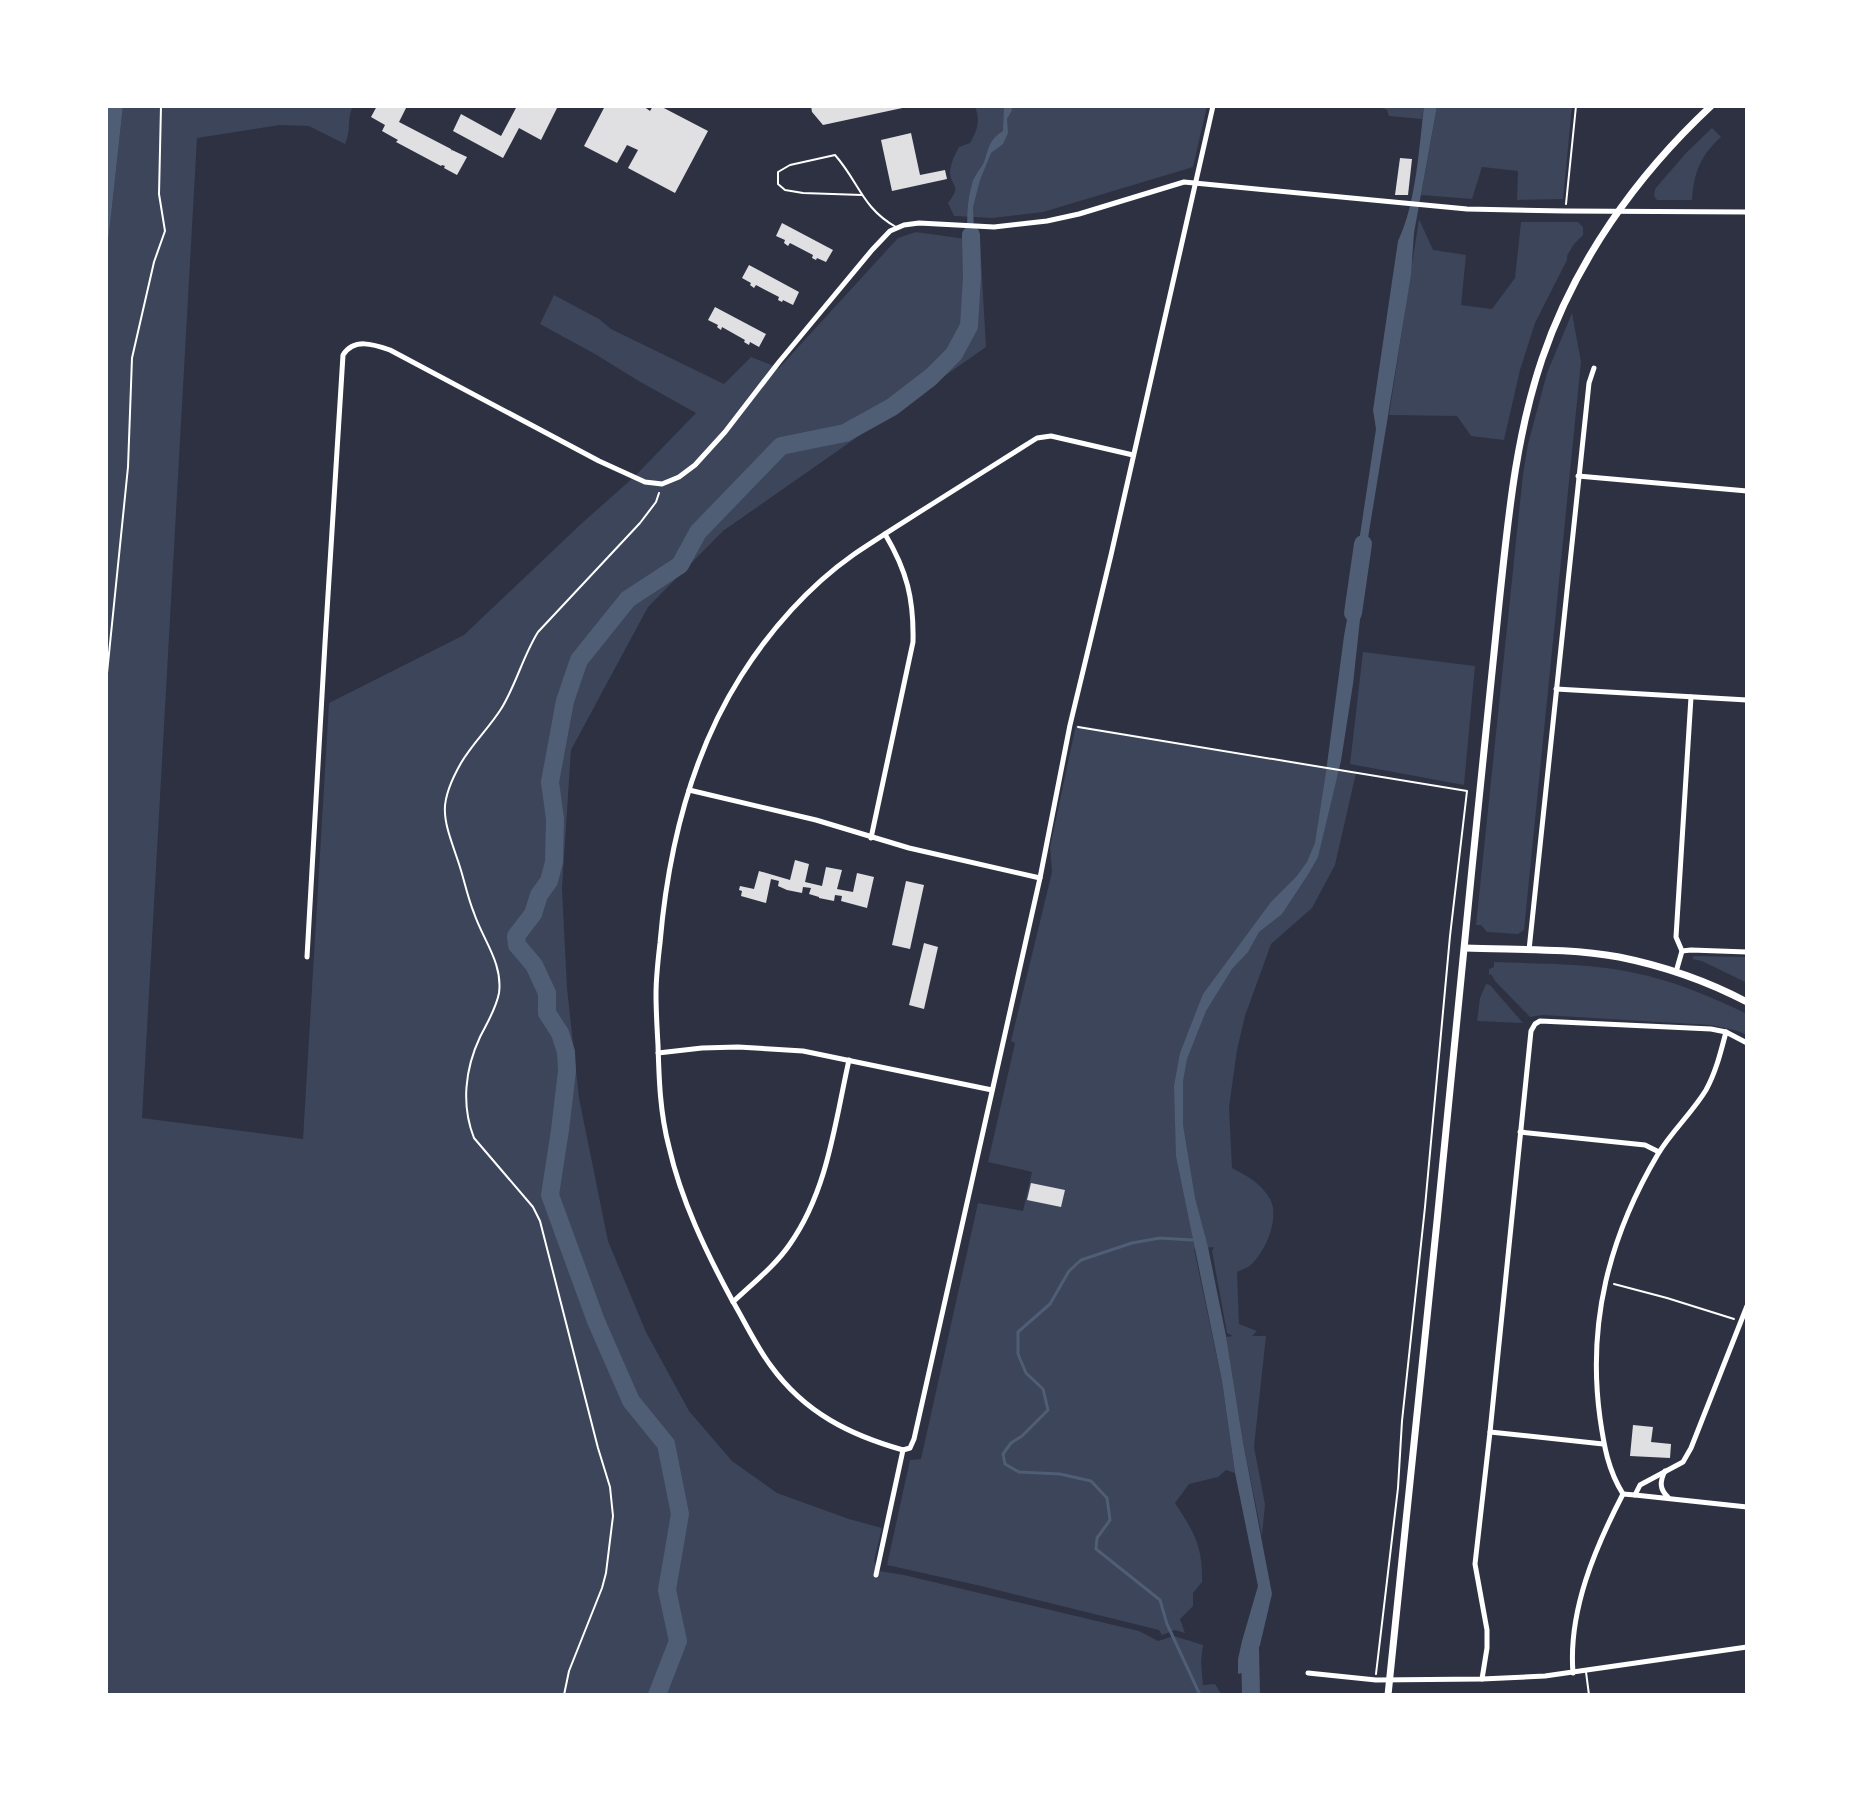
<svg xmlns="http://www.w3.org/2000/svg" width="1853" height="1801" font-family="Georgia,serif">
<rect width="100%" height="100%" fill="#2d3142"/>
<!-- green -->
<g fill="#3c4559">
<path d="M123,106H353C346,121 352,129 345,144L309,126L280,125L197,138L142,1118L303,1139L329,703L464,635L581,524L635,476L696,413L637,380L595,354L540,324L554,295L599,319L611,329L724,384L751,357L779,368L898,238L916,232L980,241L986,347L723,531L648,607L571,750L562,888L567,988L579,1098L608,1241L646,1332L689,1411L732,1461L777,1493L849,1519L882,1528L874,1561L879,1571L904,1575L1139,1631L1158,1641L1174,1636L1203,1645L1201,1662L1203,1685L1215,1684L1222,1695H106V261Z"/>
<path d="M975,106H1207L1193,167L1043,212L992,218L954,216L948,203C962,184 952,189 950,173C950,164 955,154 959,147L970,143C978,129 980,121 975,106Z"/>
<path d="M1377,106H1424L1422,119L1389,116L1387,110Z"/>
<path d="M1437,106H1572L1563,199L1517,200L1518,171L1482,167L1472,199L1421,195Z"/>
<path d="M1712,128L1721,137C1700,156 1694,173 1692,200H1657L1654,196L1655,189L1686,153Z"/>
<path d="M1419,219L1433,250L1466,255L1461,305L1492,309L1515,278L1521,222H1578L1583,227V235L1574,244L1567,256V260L1535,323L1520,370L1504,440L1471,436L1457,416L1389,415Z"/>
<path d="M1572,313L1581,362L1524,930L1518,934L1487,932L1481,925H1476L1523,474L1528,444L1547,373Z"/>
<path d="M1363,652L1475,666L1464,785L1350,764Z"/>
<path d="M1076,725L1356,773L1335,865L1312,908L1271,944L1245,1016L1237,1050L1229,1107L1232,1168C1247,1176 1261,1183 1270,1199C1281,1217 1264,1256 1248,1267C1245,1269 1240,1270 1237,1272L1239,1324L1257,1331L1252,1336H1266L1254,1447L1265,1504L1262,1536L1243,1442L1226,1337L1233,1336L1227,1333L1212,1251L1214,1247L1194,1249L1222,1381L1235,1473L1226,1470L1218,1477L1189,1484L1175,1503C1194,1532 1203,1546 1202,1582L1193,1593V1606L1180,1619L1185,1633L1175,1630L1162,1635L1159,1630L981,1586L887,1565L910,1460L921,1459L978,1203L1023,1211L1032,1172L988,1162L1015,1043L1011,1041L1052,872L1050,847Z"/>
<path d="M1694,956L1747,957V983L1702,961L1692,959Z"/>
<path d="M1494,962C1539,964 1586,963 1630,972C1672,980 1710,996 1747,1014V1035L1738,1031L1711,1025L1542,1015L1530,1017L1495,981L1491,974L1489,975V969L1494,967Z"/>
<path d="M1486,984L1490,985L1523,1023L1477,1021L1480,998Z"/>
</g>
<!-- water -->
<g fill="#4f5d75">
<path d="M106,106H123L106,261Z"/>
<path d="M1004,106H1011L1012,110L1007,119L1008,133L1003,144L991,153L980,180L973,207L975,258L969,259C967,234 965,208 972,184C974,176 980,170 984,162C990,146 988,141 1003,131Z"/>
<path d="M1424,106H1437L1414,233L1411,275L1368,538L1366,569L1355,568L1376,429L1373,410L1398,241C1416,204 1419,148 1424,106Z"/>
<path d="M1352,592H1363L1353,684L1341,761L1318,857L1309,873L1282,914L1259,932L1248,952L1232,969L1206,1011L1187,1059L1183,1081V1125L1195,1198L1208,1247L1226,1336L1243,1442L1272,1594L1260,1645L1252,1666L1253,1670L1238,1674V1659L1242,1641L1258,1586L1235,1473L1222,1381L1176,1156L1174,1086L1180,1053L1203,994L1271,902L1296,877L1307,862L1315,843L1326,772L1344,636Z"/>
</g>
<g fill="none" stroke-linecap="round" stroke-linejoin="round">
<!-- stream -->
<path stroke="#4f5d75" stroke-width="3" d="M1192,1240L1160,1238L1132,1243L1081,1260L1069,1271L1050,1304L1018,1332V1354L1026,1373L1043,1389L1048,1410L1022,1436L1011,1443L1003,1454L1005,1464L1019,1472L1060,1474L1091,1481L1107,1498L1110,1520L1097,1538L1096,1549L1160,1600L1167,1624L1200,1695"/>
<!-- river -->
<g stroke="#4f5d75" stroke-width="18">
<path d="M1353,613L1363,544"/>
<path d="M1250,1648L1251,1695"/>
<path d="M657,1695L678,1641L667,1590L680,1514L666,1444L631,1401L596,1321L550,1195L560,1130L567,1071L566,1052L560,1033L547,1013V993L534,965L517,945L516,936L533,914L539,895L549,881L554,862L555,819L550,782L565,701L579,660L628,599L680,565L698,532L781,446L845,433L892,407L931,377L954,354L969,326L972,277L971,235"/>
</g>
</g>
<!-- building -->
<g fill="#e0e0e3">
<path d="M377,106H407L399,122L451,149L452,151V150L467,157L457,175L444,168L445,166L442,165L441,166L396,142L398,140L382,131L385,125L371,117Z"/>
<path d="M517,106H558L541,140L519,128L503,158L453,131L461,114L501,136Z"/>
<path d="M605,106H643L650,111L653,106H660L708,131L675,193L628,168L638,150L627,145L617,163L584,146Z"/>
<path d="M811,106H907V107L823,125L812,112Z"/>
<path d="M911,133L920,175L945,170L947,179L892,191L881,140Z"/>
<path d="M1400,158L1412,159L1408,195H1395Z"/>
<path d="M782,223L833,250L826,262L817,258L816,260L812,258L813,255L790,243L788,246L784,243L785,240L776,236Z"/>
<path d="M749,265L799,292L793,305L783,300L782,302L778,300L779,297L756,285L754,288L750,285L751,283L742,278Z"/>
<path d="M715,307L766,334L759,347L750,342L749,345L744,342L745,340L722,327L721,330L717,327L718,325L708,320Z"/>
<path d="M795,860L809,864L805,882L822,886L826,867L842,870L837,889L853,892L857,873L874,877L867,908L841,901L842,896L835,895L834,901L819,898V897L809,894L811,888L803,887L802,893L787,890L778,886L779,881L771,879L766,903L741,896L742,891L739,890L740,886L754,889L759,871L790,880Z"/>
<path d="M906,881L924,885L910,949L892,945Z"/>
<path d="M924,943L938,947L924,1009L909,1005Z"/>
<path d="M1031,1183L1065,1190L1061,1207L1027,1200Z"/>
<path d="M1633,1425L1653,1427L1651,1442L1671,1444L1670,1458L1630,1456Z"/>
</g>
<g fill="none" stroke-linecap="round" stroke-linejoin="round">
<!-- path -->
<g stroke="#fff" stroke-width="2">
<path d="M1566,204L1576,106"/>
<path d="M106,683L128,467L132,358L154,262L165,231L159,194L161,106"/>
<path d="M1078,727L1467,791L1450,936L1425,1207L1402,1421L1398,1488L1376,1674"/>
<path d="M1614,1284L1667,1298L1734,1319"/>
<path d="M564,1695L569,1671L602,1588L606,1573L613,1516L610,1487L598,1448L540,1221L533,1207L474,1138C461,1105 465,1069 480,1037C487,1023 496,1009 499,993C503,963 483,940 474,913C467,896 464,878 458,861C443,817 437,805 461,763C472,744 489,728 501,709C516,685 523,656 538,632L640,523L656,502L659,493"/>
</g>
<!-- service -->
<g stroke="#fff" stroke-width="2">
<path d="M862,195L803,193L785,190L778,184V172L790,165L835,155C859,182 862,208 896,227"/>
<path d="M1586,1672L1589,1695"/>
</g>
<!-- minor -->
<g stroke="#fff" stroke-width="5">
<path d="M1578,476L1747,491"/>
<path d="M1556,689L1747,700"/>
<path d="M689,790L816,820L909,848L1040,878"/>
<path d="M871,838L913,642C914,599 907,571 885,534"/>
<path d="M1529,950L1589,383L1594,368"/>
<path d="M1682,951L1691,950L1747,952"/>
<path d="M307,957L325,643L343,355C354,338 373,344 390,350L599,461L645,482L662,484L679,477L695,465L725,432L779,362L872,250L890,231L904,225L919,223L994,227L1047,221L1079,214L1184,182L1467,209L1565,211L1747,212"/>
<path d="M1676,972L1682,951L1676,937L1691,697"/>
<path d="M658,1053L702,1048L738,1047L803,1051L992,1090"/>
<path d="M1520,1132L1645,1145L1659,1152"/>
<path d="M733,1302C753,1283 775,1266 790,1244C828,1190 835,1122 849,1060"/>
<path d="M1490,1432L1603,1444"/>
<path d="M903,1450C850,1435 805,1413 771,1366C756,1346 745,1322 732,1300C706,1252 681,1200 669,1147C660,1113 659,1079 658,1045C657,1028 656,1011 656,994C656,977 658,960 660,943C668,850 691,755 741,676C770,630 809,586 853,555C878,538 904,522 929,506C965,483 1001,461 1037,438L1051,436L1133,455"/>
<path d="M1665,1471C1660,1481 1659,1489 1668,1497"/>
<path d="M1623,1494C1608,1470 1604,1446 1600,1418C1587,1323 1609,1237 1658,1154C1672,1131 1692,1113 1706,1090C1716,1072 1721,1051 1726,1032"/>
<path d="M1635,1495L1747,1507"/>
<path d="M876,1575L903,1450L910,1448L914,1439L1040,878L1070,725L1111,555L1213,106"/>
<path d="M1308,1673L1376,1680L1482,1679L1545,1676L1747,1647"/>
<path d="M1573,1673C1568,1611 1595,1548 1623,1494L1635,1495L1640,1485L1683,1462L1691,1448L1747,1306"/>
<path d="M1482,1679L1487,1648V1630L1475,1564L1490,1432L1531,1031L1535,1024L1540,1021L1711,1029L1726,1032L1747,1043"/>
</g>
<!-- secondary -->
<g stroke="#fff" stroke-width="7">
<path d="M1465,948C1516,950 1569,948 1619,957C1664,966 1707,981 1747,1002"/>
<path d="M1388,1695C1416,1419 1446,1144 1472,868C1481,780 1490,692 1499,604C1508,521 1515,439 1542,359C1575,262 1636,176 1711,106"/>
</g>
</g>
<!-- border -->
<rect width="1853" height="1801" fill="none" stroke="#ffffff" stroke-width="216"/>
</svg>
